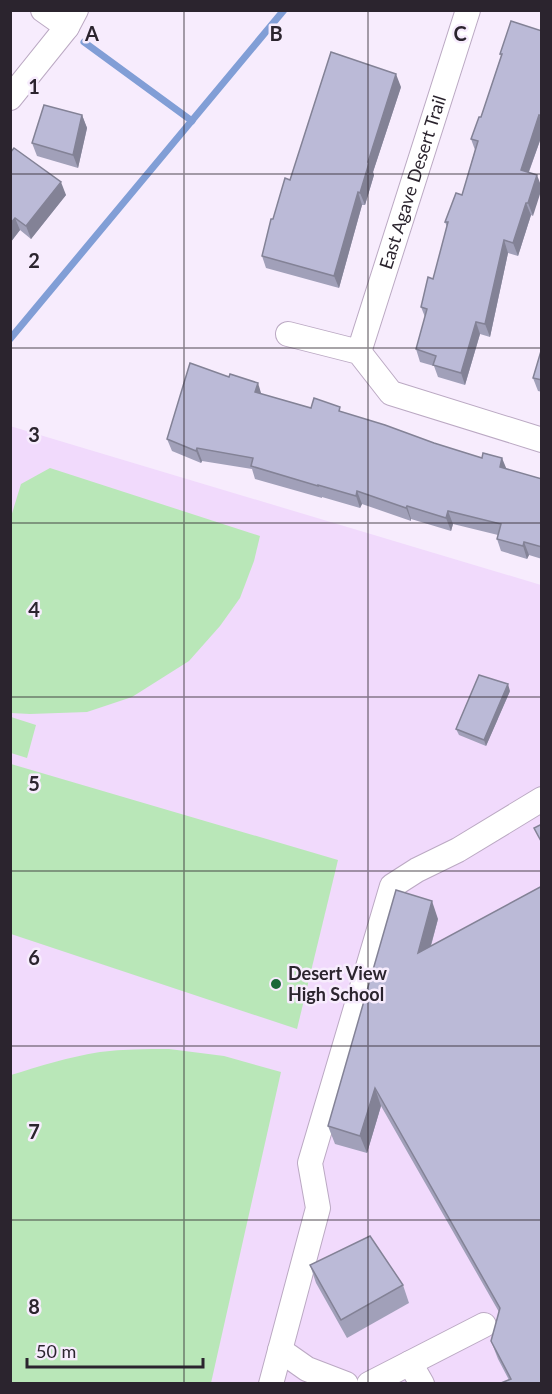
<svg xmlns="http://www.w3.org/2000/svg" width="552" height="1394" font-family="Lato,sans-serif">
<rect width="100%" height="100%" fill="#f7ecfd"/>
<!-- built -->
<path fill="#f1dafc" d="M10,426L541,585V1383H11Z"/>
<!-- green -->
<g fill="#b9e7b8">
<path d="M50,468L260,536L254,561L240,598L220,626L189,661L132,697L87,712L30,714L11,713L10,520L21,484Z"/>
<path d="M11,717L36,725L27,758L11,753Z"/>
<path d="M11,764L338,860L297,1029L11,934Z"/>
<path d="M169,1049L224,1056L281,1072L211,1383H11V1075C40,1066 69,1057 100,1052C123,1049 146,1049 169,1049Z"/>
</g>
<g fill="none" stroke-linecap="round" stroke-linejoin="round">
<!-- stream -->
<g stroke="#819ed6" stroke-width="7">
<path d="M84,42L192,121"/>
<path d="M10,339L284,10"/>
</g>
<!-- minor casing -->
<g stroke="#bba9c3" stroke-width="26">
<g id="minor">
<path d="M43,10L67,27"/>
<path d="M10,98L67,27L76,10"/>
<path d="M288,334L359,352L391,393L542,440"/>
<path id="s1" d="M359,352L468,10"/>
<path d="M280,1350L307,1369L346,1384"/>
<path d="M410,1363L422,1384"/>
<path d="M271,1384L318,1208L310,1163L392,886L417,870L458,850L542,799"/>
<path d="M369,1384L484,1325"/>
</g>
</g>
<!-- minor -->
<use href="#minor" stroke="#fff" stroke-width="24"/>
</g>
<!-- wall -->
<g fill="#a1a0b9">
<path d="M542,31V135L529,172L533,216L531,215L518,256L508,253L490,337L480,334L465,385L438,377L434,366L420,362L416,349L425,317L421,307L433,279L447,227L445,222L462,195L475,150L471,139L481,117L501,56L500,54Z"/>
<path d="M401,87L373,172L374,175L365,205H362L339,288L266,268L262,256L273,219L290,180Z"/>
<path d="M82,115L87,128L78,168L37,156L32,143Z"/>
<path d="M10,153L66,195L31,239L20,230L10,243Z"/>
<path d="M541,351L542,392L538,391L533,378Z"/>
<path d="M229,377L262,394L311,408L342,412L506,469L542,479V559L529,555L527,559L501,551L497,539L498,535L453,524L451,531L411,519V521L362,504L360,508L322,497V498L255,479L252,469L202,461L201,463L172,451L167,439Z"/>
<path d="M510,691L486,746L459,735L456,729Z"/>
<path d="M438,919L431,946L542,1383L509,1380L498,1359L491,1341L499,1312L381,1106L367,1153L335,1144L328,1126Z"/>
<path d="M310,1265L403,1285L409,1303L347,1338L316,1283Z"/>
</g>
<!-- shaded-wall -->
<g fill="#838296">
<path d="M396,74L401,87L373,172L374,175L365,205L360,193L368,162Z"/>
<path d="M82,115L87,128L78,168L73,155Z"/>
<path d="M539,115L542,121V135L525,182L521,170Z"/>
<path d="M537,175L542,188L533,216L528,203Z"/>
<path d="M61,182L66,195L31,239L26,226Z"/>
<path d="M358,192L362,205L339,288L334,276Z"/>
<path d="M526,203L531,215L518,256L513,243Z"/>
<path d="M15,218L20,230L10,243V224Z"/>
<path d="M504,240L508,253L490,337L485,324Z"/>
<path d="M476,322L480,334L465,385L461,373Z"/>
<path d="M258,383L262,396L255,392Z"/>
<path d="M197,448L202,461L201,463L196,451Z"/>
<path d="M502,458L507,470L500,467Z"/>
<path d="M357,491L362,504L360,508L356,496Z"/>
<path d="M407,506L411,519V521L406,508Z"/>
<path d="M448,511L453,524L451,531L446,518Z"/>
<path d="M524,542L529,555L527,559L523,546Z"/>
<path d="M508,684L510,691L486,746L484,740Z"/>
<path d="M432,901L438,919L424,970L418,953Z"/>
<path d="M375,1088L381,1106L367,1153L360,1136Z"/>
</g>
<!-- building -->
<g fill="#bbbad7" stroke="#838296" stroke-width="1.5">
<path d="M511,21L542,31V116L539,115L521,170L537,175L528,203H526L513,243L504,240L485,324L476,322L461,373L433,365L436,356L416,349L427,309L421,307L428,277L433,279L448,222H445L456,193L462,195L478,141L471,139L479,117H481L502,54H500Z"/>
<path d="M331,52L396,74L368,162L369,163L360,193L358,192L334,276L262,256L271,219H273L285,178L290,180Z"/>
<path d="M44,105L82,115L73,155L32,143Z"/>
<path d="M14,148L61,182L26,226L15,218L10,224V153Z"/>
<path d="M541,351H542V380L533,378Z"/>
<path d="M190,363L229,377L230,374L258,383L255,392L311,408L314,398L340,407L339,411L385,425L434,443L482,458L483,453L502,458L500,467L542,479V547L524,542L523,546L497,539L501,524L448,511L446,518L407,506L406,508L357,491L356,496L318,485V486L251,466L253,458L197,448L196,451L167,439Z"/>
<path d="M479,675L508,684L484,740L456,729Z"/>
<path d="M542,824V843L534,828Z"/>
<path d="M542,886V1383H501L511,1379L491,1341L500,1308L375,1088L360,1136L328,1126L396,890L432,901L418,953Z"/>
<path d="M370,1236L403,1285L341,1320L310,1265Z"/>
</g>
<!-- grid -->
<path fill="none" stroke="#2b242e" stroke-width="1.5" stroke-opacity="0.55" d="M184,10V1384M368,10V1384M10,174H542M10,348H542M10,523H542M10,697H542M10,871H542M10,1046H542M10,1220H542"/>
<!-- markers -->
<circle fill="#196838" stroke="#f7ecfd" stroke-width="2" cx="276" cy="984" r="6"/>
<g text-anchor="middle" stroke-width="5" stroke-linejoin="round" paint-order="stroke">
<!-- street labels -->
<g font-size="18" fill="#2b242e" stroke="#f7ecfd">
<text dy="6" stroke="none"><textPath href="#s1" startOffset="178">East Agave Desert Trail</textPath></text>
</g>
<!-- poi labels -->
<g font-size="18" font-weight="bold" fill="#2b242e" stroke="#f7ecfd" text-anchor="start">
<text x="288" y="980">Desert View<tspan x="288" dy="21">High School</tspan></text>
</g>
</g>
<g font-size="20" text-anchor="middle" font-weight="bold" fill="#2b242e" stroke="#f7ecfd" stroke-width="5" stroke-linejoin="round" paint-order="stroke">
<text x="92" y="41">A</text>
<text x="276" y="41">B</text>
<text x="460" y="41">C</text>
<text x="34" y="94">1</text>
<text x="34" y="268">2</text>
<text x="34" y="442">3</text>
<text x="34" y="617">4</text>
<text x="34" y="791">5</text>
<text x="34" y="965">6</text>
<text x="34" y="1139">7</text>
<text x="34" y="1314">8</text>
</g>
<!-- border -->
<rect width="552" height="1394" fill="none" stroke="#2b242e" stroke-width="24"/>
<!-- scale -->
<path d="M27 1358v9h176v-9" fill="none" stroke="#2b242e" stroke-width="3"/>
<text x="36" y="1358" font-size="18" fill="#2b242e" stroke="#f7ecfd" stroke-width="4.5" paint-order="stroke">50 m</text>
</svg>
